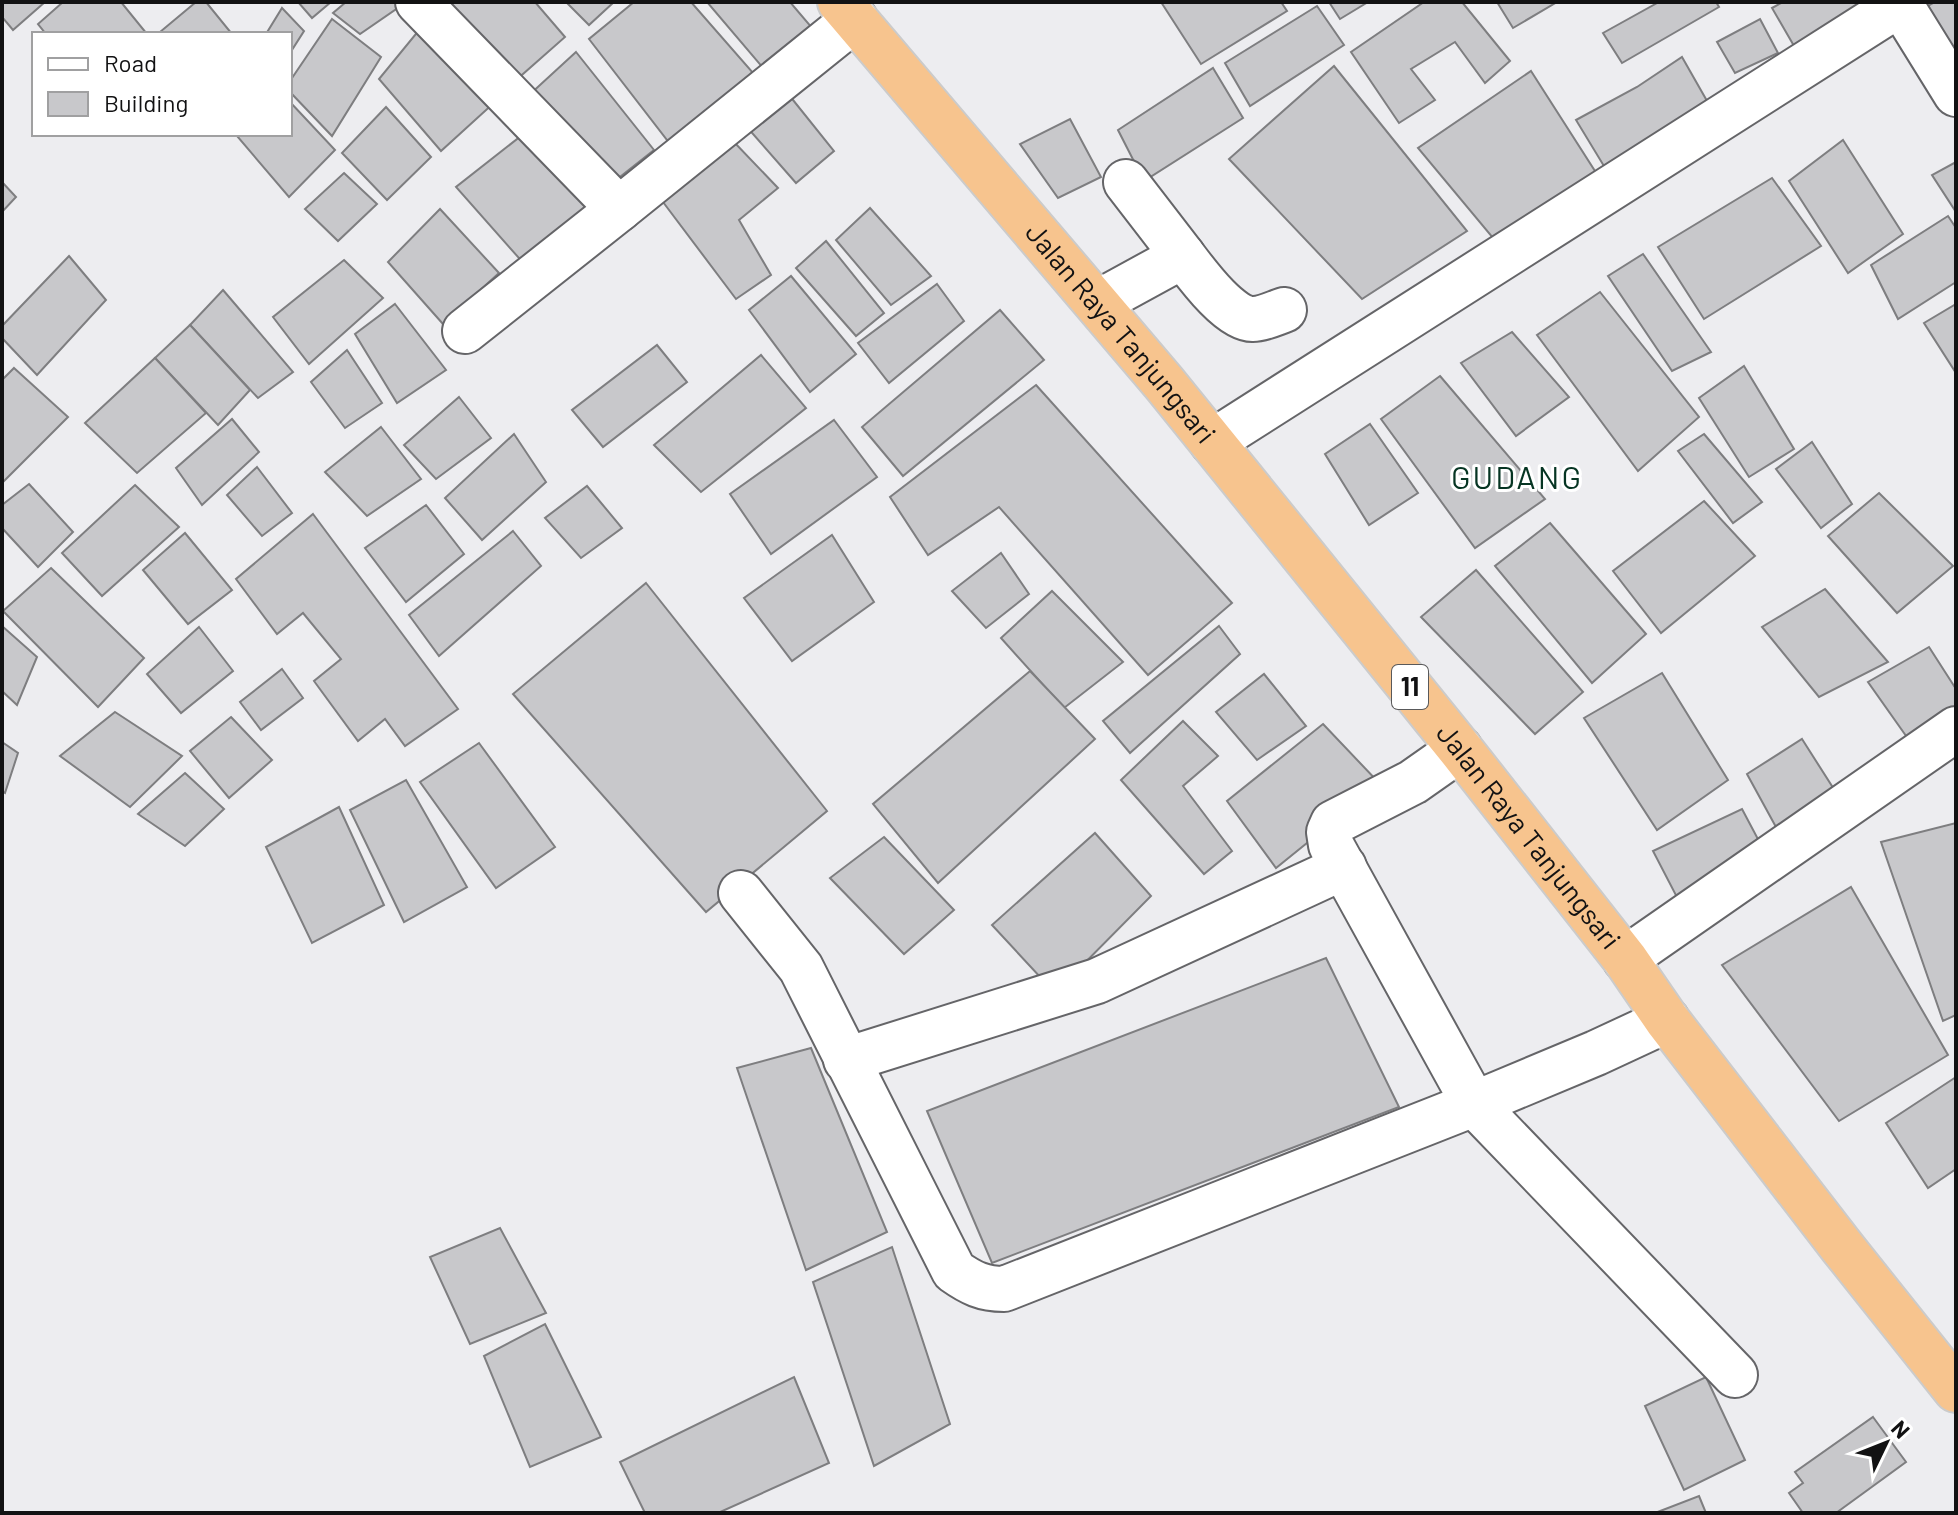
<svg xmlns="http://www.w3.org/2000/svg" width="1958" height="1515" font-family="Barlow,sans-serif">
<rect width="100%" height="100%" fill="#ededf0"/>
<!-- building -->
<g fill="#c8c8cb" stroke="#7e7e80" stroke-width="2">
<path d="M2,2H45L13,30L2,17Z"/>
<path d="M63,2H121L147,34H46L38,24Z"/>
<path d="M196,2H206L232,34H162L160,32Z"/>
<path d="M298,2H331L312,18Z"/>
<path d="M346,2H399L402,5L360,34L333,13Z"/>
<path d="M440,2H535L565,37L515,81Z"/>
<path d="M566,2H614L589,25Z"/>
<path d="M634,2H691L761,82L674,149L589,39Z"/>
<path d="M707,2H790L819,36L770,76Z"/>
<path d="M1161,2H1281L1287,11L1201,64Z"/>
<path d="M1329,2H1368L1340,19Z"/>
<path d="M1424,2H1462L1510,61L1485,83L1455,42L1411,69L1435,100L1399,123L1351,52Z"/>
<path d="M1497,2H1557L1513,28Z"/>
<path d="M1659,2H1716L1719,7L1622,63L1603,33Z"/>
<path d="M1783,2H1881L1801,58L1772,8Z"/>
<path d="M1935,2H1956V53L1928,6Z"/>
<path d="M1317,6L1344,45L1250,106L1225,63Z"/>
<path d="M282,8L304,31L290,53V34H266Z"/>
<path d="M332,19L381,57L332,136L290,92V81Z"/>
<path d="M1760,19L1778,53L1735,73L1717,42Z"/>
<path d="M424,24L496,101L441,151L379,79Z"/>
<path d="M576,52L654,150L611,184L528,96Z"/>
<path d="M1682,57L1715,115L1610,176L1576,120L1637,87Z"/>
<path d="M1334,66L1467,231L1362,299L1229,159Z"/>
<path d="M1213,68L1243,118L1144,181L1118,130Z"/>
<path d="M1531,71L1602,182L1498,244L1418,148Z"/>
<path d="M785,90L834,151L796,183L746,126Z"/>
<path d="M290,102L335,150L289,197L237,136L240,134H290Z"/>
<path d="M386,107L431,157L387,200L342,153Z"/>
<path d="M1070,119L1101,177L1058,198L1020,144Z"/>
<path d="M526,132L601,208L526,266L456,187Z"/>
<path d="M1843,140L1903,234L1848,273L1789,181Z"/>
<path d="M733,141L778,188L739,220L771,275L736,299L660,198Z"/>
<path d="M1956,162V212L1932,175Z"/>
<path d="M344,173L377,204L338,241L305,209Z"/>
<path d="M1772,178L1821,246L1704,319L1658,247Z"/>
<path d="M2,182L16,197L2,212Z"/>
<path d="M870,208L931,276L891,305L836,240Z"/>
<path d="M440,209L499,273L443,324L388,262Z"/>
<path d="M1948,216L1956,228V282L1898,319L1871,265Z"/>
<path d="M826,241L884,313L856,336L796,268Z"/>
<path d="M1643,254L1711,352L1672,371L1608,276Z"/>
<path d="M69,256L106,300L37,375L2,338V326Z"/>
<path d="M344,260L383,298L309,364L273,317Z"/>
<path d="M791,276L856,354L810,392L749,310Z"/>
<path d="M937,284L964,321L889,383L858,343Z"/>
<path d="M223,290L293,372L258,398L190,325Z"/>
<path d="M1600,292L1699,417L1638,471L1537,335Z"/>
<path d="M395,304L446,370L397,403L355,334Z"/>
<path d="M1956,304V373L1924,323Z"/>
<path d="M1000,310L1044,360L903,476L862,427Z"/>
<path d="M190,325L250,390L218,425L155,358Z"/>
<path d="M1512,332L1569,397L1516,436L1461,363Z"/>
<path d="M657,345L687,382L603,447L572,410Z"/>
<path d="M347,350L382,403L345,428L311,382Z"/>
<path d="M761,355L806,408L701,492L654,445Z"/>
<path d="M155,358L206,413L137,473L85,423Z"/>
<path d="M1744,366L1794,449L1749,477L1699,398Z"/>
<path d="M14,368L68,417L2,483V380Z"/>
<path d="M1440,376L1545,499L1475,548L1381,419Z"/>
<path d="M1036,385L1232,603L1148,675L999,507L928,555L890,497Z"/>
<path d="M459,397L491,438L436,479L404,445Z"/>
<path d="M232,419L259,452L202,505L176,468Z"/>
<path d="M834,420L877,477L771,554L730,494Z"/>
<path d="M1370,424L1418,493L1369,525L1325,454Z"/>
<path d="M381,427L421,479L367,516L325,472Z"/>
<path d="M514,434L546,482L482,540L445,498Z"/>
<path d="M1704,434L1762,502L1733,523L1678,451Z"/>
<path d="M1812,442L1852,504L1821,528L1776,469Z"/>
<path d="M257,467L292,513L262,536L227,495Z"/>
<path d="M29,484L73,532L38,567L2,528V505Z"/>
<path d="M135,485L179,527L102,596L62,553Z"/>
<path d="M587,486L622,528L581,558L545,518Z"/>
<path d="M1879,493L1953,566L1897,613L1828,536Z"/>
<path d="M1704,501L1755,556L1661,633L1613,571Z"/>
<path d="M426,505L464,554L406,602L365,548Z"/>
<path d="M313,514L458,709L405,746L385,719L358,741L314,681L341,659L303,613L277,634L236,579Z"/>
<path d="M1550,523L1646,634L1592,683L1495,566Z"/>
<path d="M513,531L541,566L439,656L409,615Z"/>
<path d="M185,533L232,590L188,624L143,570Z"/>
<path d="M832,535L874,602L792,661L744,598Z"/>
<path d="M1001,553L1029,594L986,628L952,591Z"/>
<path d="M51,568L144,658L98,707L3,611Z"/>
<path d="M1476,570L1583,692L1535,734L1421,617Z"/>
<path d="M646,583L827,811L706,912L513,694Z"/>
<path d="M1825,589L1888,662L1819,697L1762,627Z"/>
<path d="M1052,591L1123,662L1064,708L1001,638Z"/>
<path d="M2,626L37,657L17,705L2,691Z"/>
<path d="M1219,626L1240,654L1130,753L1103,721Z"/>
<path d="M199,627L233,671L181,713L147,674Z"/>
<path d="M1929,647L1956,689V727L1916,750L1868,682Z"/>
<path d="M282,669L303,698L261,730L240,702Z"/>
<path d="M1030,671L1095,739L938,883L873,804Z"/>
<path d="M1662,673L1728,780L1657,830L1584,718Z"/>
<path d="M1264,674L1306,726L1257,760L1216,712Z"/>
<path d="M115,712L182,756L130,807L60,756Z"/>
<path d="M231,717L272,760L229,798L190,751Z"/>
<path d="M1183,721L1218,756L1183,786L1232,851L1204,874L1121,780Z"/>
<path d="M1323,724L1380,784L1276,868L1227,801Z"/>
<path d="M1802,739L1844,805L1782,838L1747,774Z"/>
<path d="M2,742L18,753L5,793L2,791Z"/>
<path d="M479,743L555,847L496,888L420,782Z"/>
<path d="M185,773L224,809L185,846L138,814Z"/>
<path d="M406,780L467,887L404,922L350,810Z"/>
<path d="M339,807L384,905L312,943L266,847Z"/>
<path d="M1742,809L1768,858L1681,905L1653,851Z"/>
<path d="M1956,823V1015L1943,1021L1881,842Z"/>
<path d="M1095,833L1151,896L1055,993L992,925Z"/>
<path d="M884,837L954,910L904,954L830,878Z"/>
<path d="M1851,887L1948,1055L1839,1121L1722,965Z"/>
<path d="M1326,958L1399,1107L992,1263L927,1111Z"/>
<path d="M811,1048L887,1232L806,1270L737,1068Z"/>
<path d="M1956,1077V1169L1928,1188L1886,1123Z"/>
<path d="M500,1228L546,1313L470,1344L430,1257Z"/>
<path d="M892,1247L950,1424L874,1466L813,1282Z"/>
<path d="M545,1324L601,1437L530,1467L484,1356Z"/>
<path d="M794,1377L829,1463L718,1513H645L620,1462Z"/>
<path d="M1706,1377L1745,1460L1684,1490L1645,1406Z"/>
<path d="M1873,1417L1906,1462L1836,1513H1803L1789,1493L1803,1483L1795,1472Z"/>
<path d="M1699,1496L1706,1513H1655Z"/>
</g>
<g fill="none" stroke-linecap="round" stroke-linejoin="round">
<!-- minor casing -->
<g stroke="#656568" stroke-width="48">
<g id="minor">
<path d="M418,2L619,209"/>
<path d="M1899,2L1956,94"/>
<path d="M1126,182L1183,256"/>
<path d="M1097,303L1183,256C1196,273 1230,320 1253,319C1263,319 1275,313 1284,310"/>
<path d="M465,331L619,209L855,19"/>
<path d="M1212,442L1900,4"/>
<path d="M1460,749L1413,782L1333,823L1329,832L1331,845L1474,1104L1735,1375"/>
<path d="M741,893L801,968L954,1271C971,1283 983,1289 1004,1289L1474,1104L1596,1053L1667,1020"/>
<path d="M1625,959L1956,729"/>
<path d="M846,1060L1097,981L1344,867"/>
</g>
</g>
<!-- highway casing -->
<g stroke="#cbcbcb" stroke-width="48">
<g id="highway">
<path id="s1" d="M840,2L1164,383L1460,749L1625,959L1667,1020L1842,1247L1956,1390"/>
</g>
</g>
<!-- minor -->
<use href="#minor" stroke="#fff" stroke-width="44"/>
<!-- highway -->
<use href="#highway" stroke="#f7c48e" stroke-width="44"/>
</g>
<g text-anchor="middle" stroke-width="6" stroke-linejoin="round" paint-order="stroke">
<!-- shield labels -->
<rect fill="#fff" stroke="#59595a" stroke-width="2" x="1392" y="665" width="36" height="44" rx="6"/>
<g font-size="26" font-weight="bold" fill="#121213">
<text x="1410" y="696">11</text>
</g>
<!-- street labels -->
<g font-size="28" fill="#121213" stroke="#fff">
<text dy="10" stroke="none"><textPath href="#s1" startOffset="434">Jalan Raya Tanjungsari</textPath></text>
<text dy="10" stroke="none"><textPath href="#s1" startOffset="1082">Jalan Raya Tanjungsari</textPath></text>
</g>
<!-- quarter labels -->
<g font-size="32" letter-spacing="2" fill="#063523" stroke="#fff">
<text x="1517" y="489">GUDANG</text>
</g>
</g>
<!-- border -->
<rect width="1958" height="1515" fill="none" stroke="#121213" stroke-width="8"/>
<!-- legend -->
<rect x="32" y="32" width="260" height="104" fill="#ffffff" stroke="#a0a0a1" stroke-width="2"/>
<rect x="48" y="58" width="40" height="12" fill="#ffffff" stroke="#a0a0a1" stroke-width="2"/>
<text x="104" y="72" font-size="24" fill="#121213">Road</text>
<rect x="48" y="92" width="40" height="24" fill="#c8c8cb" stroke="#a0a0a1" stroke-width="2"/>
<text x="104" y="112" font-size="24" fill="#121213">Building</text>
<!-- north arrow -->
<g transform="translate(1886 1443) rotate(47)" stroke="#ffffff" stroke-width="6" paint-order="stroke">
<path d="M0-6L14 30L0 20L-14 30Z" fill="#121213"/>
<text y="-12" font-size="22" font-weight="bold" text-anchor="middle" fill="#121213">N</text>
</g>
</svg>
